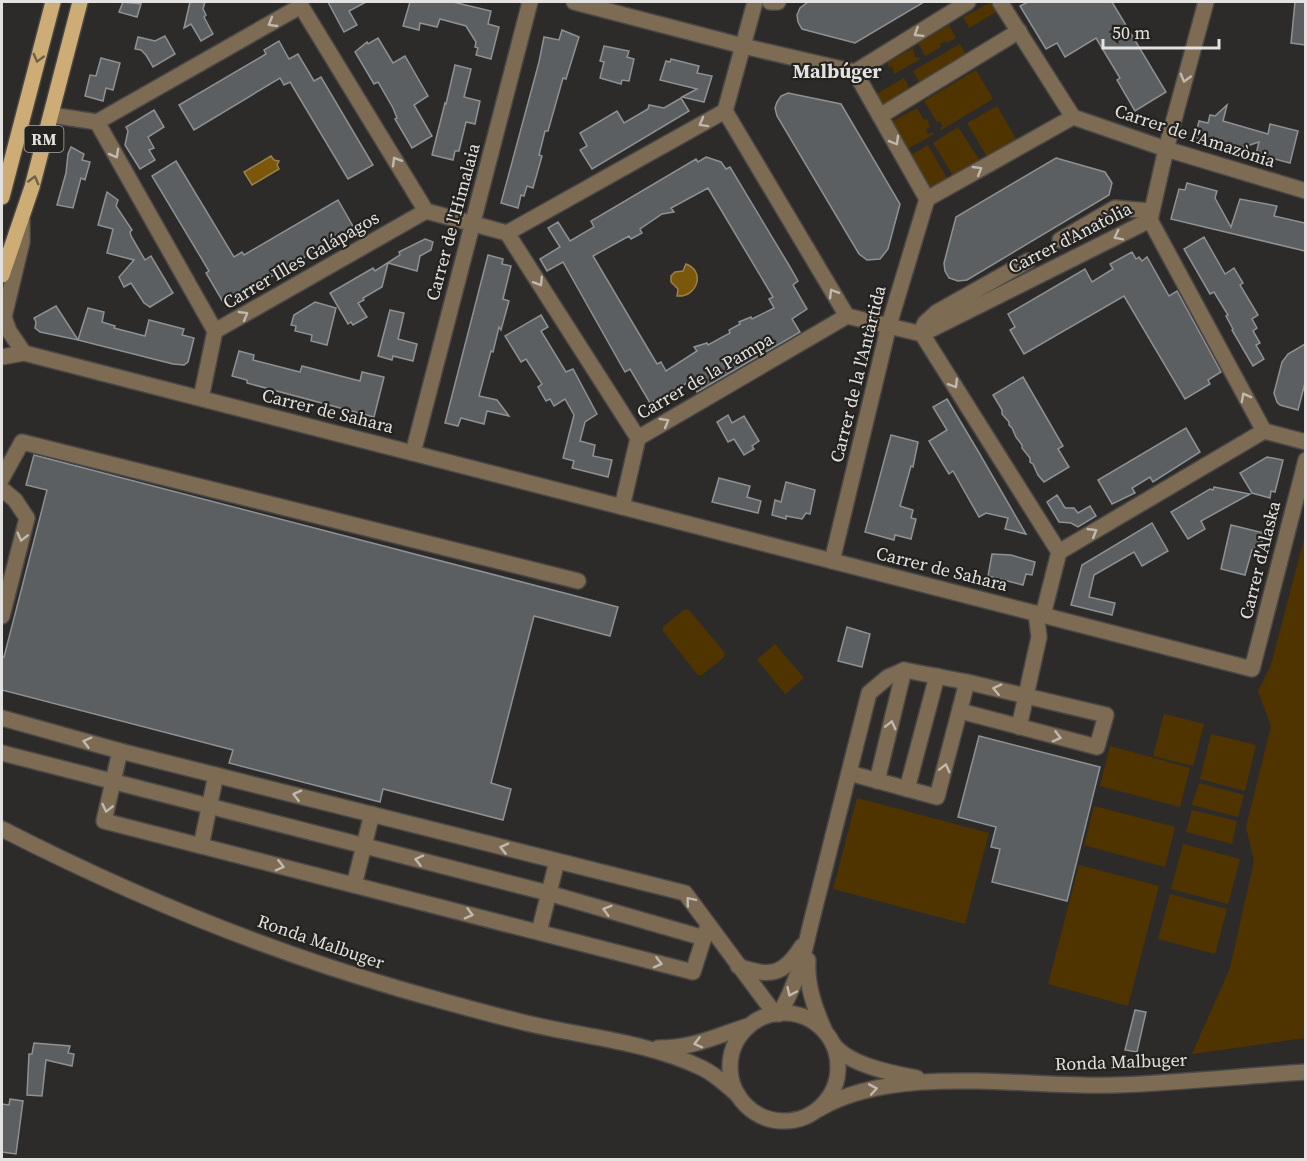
<svg xmlns="http://www.w3.org/2000/svg" width="1307" height="1161" font-family="'Source Serif 4',serif">
<rect width="100%" height="100%" fill="#2d2b29"/>
<!-- green -->
<g fill="#4f3400">
<path d="M991,2L998,11L969,28L963,17Z"/>
<path d="M949,25L956,38L947,43L945,41L940,44L941,47L925,56L918,43Z"/>
<path d="M960,44L967,56L920,84L913,71Z"/>
<path d="M913,48L915,58L918,57L920,59L894,74L892,66L889,67L887,63Z"/>
<path d="M976,70L993,99L941,130L940,128L943,126L940,121L937,122L924,101Z"/>
<path d="M904,78L910,90L879,107L873,96Z"/>
<path d="M997,106L1016,139L987,157L967,123Z"/>
<path d="M917,108L924,120L927,119L930,127L926,129L928,134L933,132L934,134L904,151L889,123Z"/>
<path d="M958,127L980,161L954,177L933,143Z"/>
<path d="M928,145L948,180L929,192L908,157Z"/>
<path d="M1305,535V1038L1192,1054L1230,968L1254,861L1246,827L1271,726L1258,691L1271,665Z"/>
<path d="M685,609L689,610L725,653L724,657L702,675H698L663,631V627Z"/>
<path d="M775,644L804,678L785,694L757,660Z"/>
<path d="M1164,714L1204,724L1193,766L1153,756Z"/>
<path d="M1211,734L1256,745L1245,791L1200,779Z"/>
<path d="M1110,746L1190,768L1180,807L1100,786Z"/>
<path d="M1199,783L1244,795L1238,817L1192,805Z"/>
<path d="M857,798L989,833L965,924L833,889Z"/>
<path d="M1094,806L1175,827L1165,867L1084,845Z"/>
<path d="M1192,810L1237,821L1232,844L1186,832Z"/>
<path d="M1183,844L1240,859L1228,904L1171,889Z"/>
<path d="M1079,865L1159,886L1128,1006L1048,984Z"/>
<path d="M1170,894L1227,909L1215,954L1158,939Z"/>
</g>
<!-- water -->
<g fill="#7b570c" stroke="#9a814c" stroke-width="1.5">
<path d="M271,156L274,160L279,161L277,165L279,169L252,185L244,172Z"/>
<path d="M686,264C706,271 697,298 677,296L678,289L671,282V276L675,272L683,271Z"/>
</g>
<!-- building -->
<g fill="#5c5f61" stroke="#8e9194" stroke-width="1.5" fill-rule="evenodd">
<path d="M123,2L141,4L137,17L119,12Z"/>
<path d="M190,2H205L203,9L206,15L204,17L213,34L201,41L191,24L184,28Z"/>
<path d="M328,2H366L349,11L357,25L344,32Z"/>
<path d="M410,2H453L491,11L488,24L499,27L491,59L476,55L478,48L475,47L476,42L466,26L440,19L437,27L420,23L419,30L403,26Z"/>
<path d="M808,2H924L855,43L802,29L798,22L797,15L800,8Z"/>
<path d="M1028,2H1112L1166,92L1135,111L1117,80L1120,78L1096,38L1065,57L1057,43L1046,49L1020,6Z"/>
<path d="M1295,2H1305V45L1291,43Z"/>
<path d="M562,30L579,37L566,79L563,78L548,131H545L539,155L542,156L533,188L527,186L524,196L521,195L518,208L501,203L539,62L544,37L559,40Z"/>
<path d="M165,36L175,54L153,67L146,55L141,50L135,49L138,37L155,41Z"/>
<path d="M378,38L393,63L405,56L428,96L414,105L432,136L412,148L395,119L397,118L393,108L378,82L374,84L355,52L367,42L368,44Z"/>
<path d="M279,41L289,59L298,54L314,81L321,77L373,165L348,179L290,82L284,85L280,78L194,130L179,105L266,54L264,50Z"/>
<path d="M604,46L629,51L627,57L634,59L629,81L622,80L621,84L600,78L604,62L600,61Z"/>
<path d="M101,58L120,63L113,90L106,88L103,101L85,96L90,75L96,76Z"/>
<path d="M671,59L699,66L697,73L712,76L704,102L682,97L697,89L660,80L666,61L670,62Z"/>
<path d="M455,65L471,69L464,97L480,101L475,124L466,122L459,151H455L453,160L432,155L445,103L446,104Z"/>
<path d="M788,93L841,104L900,204L888,249L880,259L867,260L859,254L777,116L775,108L777,102L781,96Z"/>
<path d="M681,98L689,111L592,169L580,150L587,146L580,133L617,111L624,123L648,109L649,105L664,108Z"/>
<path d="M1227,105L1223,121L1268,134L1270,124L1298,131L1290,163L1256,154L1259,142L1238,149L1195,137L1199,121L1208,123L1210,115L1215,116Z"/>
<path d="M154,110L164,127L148,137L154,148L149,150L155,160L140,169L125,145L128,131L126,127Z"/>
<path d="M71,147L84,154L82,160L90,162L85,180L81,178L73,208L57,205L66,173L68,154Z"/>
<path d="M706,157L721,162L726,169L730,167L790,267L798,281L793,285L807,309L792,319L800,332L697,392L692,383L688,385L687,383L650,403L630,369L625,372L563,262L547,271L540,259L560,247L548,228L558,222L570,241L594,227L591,221L696,159L698,162ZM708,188L773,297L769,299L774,308L752,319L751,317L739,322L740,324L729,330L730,333L708,345L707,343L694,347L697,351L666,371L661,362L657,364L593,256L629,236L631,239L642,233L640,229L662,214L674,212L671,208Z"/>
<path d="M1056,158L1105,172L1112,183L1109,195L967,280L958,281L949,278L945,271L944,263L956,217Z"/>
<path d="M176,161L234,257L242,252L244,255L338,200L354,228L269,278L268,276L223,302L206,273L209,271L152,176Z"/>
<path d="M1187,183L1217,191L1215,198L1231,227L1240,199L1277,206L1274,216L1305,223V251L1171,219L1179,189L1185,190Z"/>
<path d="M107,192L118,200L116,206L132,230L130,232L131,236L145,260L151,256L173,293L150,307L144,303L131,283L124,287L119,277L134,260L107,253L113,229L98,225Z"/>
<path d="M1204,237L1225,274L1234,268L1243,283L1240,285L1258,315L1252,319L1257,328L1253,331L1260,343L1256,345L1264,359L1253,366L1232,330L1233,329L1226,316L1228,315L1214,292L1210,294L1184,249Z"/>
<path d="M425,239L433,242L431,250L420,256L417,271L388,263L382,287L363,298L364,300L358,303L367,317L353,325L351,322L348,324L330,293L368,271L373,268L375,271L400,255L399,252Z"/>
<path d="M1132,252L1136,259L1139,257L1142,261L1147,257L1169,296L1177,291L1221,372L1208,380L1210,384L1185,399L1124,296L1024,354L1010,330L1015,327L1008,314L1085,269L1092,282L1113,269L1110,264Z"/>
<path d="M488,255L503,259L502,264L511,266L503,299L509,301L501,330L499,327L493,352L491,351L479,396L497,400L509,416L487,411L484,424L461,418L458,426L445,423Z"/>
<path d="M315,302L336,308L327,345L311,341L312,335L295,331L296,326L291,325L294,315Z"/>
<path d="M56,306L78,340L40,332L35,328L36,322L34,318Z"/>
<path d="M88,308L104,312L102,322L115,326L114,328L145,336L149,320L184,329L182,335L194,338L188,362L184,365L173,364L78,340Z"/>
<path d="M390,310L404,313L398,339L417,344L413,361L393,356L392,360L378,356Z"/>
<path d="M541,315L548,327L541,331L566,372L573,369L597,414L585,422L580,441L595,445L593,456L612,460L608,477L572,468L574,461L563,458L574,415L565,399L554,406L550,399L546,401L538,387L542,384L526,359L521,362L505,336Z"/>
<path d="M1305,344V383L1298,410L1280,405L1277,402L1274,393L1282,362L1288,354Z"/>
<path d="M239,351L254,355L253,360L300,372L302,366L360,381L362,372L384,377L374,417L247,383V380L232,376Z"/>
<path d="M1023,377L1063,446L1058,449L1069,467L1044,482L1038,475L1033,464L1030,462V458L1022,448V445L1016,437L1012,428L1009,425V422L1002,414V410L993,395Z"/>
<path d="M947,399L978,451L1026,534L1005,529L1008,518L986,513L979,517L953,471L949,474L929,441L947,430L933,407Z"/>
<path d="M728,415L732,423L744,416L759,441L752,446L754,449L744,455L734,439L728,442L717,422Z"/>
<path d="M1186,428L1200,452L1153,482L1150,477L1132,488L1135,493L1112,504L1098,480Z"/>
<path d="M891,435L918,442L913,467L911,466L900,506L913,510L911,518L916,519L911,539L895,535L894,540L865,532Z"/>
<path d="M34,455L618,607L610,636L534,616L491,783L511,789L503,820L383,789L380,802L229,763L233,750L2,690V657H4L47,490L26,485Z"/>
<path d="M1267,457L1283,460L1275,492L1271,491L1270,498L1252,493L1240,473Z"/>
<path d="M719,478L750,486L747,497L761,501L758,513L712,502Z"/>
<path d="M786,482L815,490L810,514L806,513L802,519L786,516V519L772,515L775,500L781,502Z"/>
<path d="M1214,487L1250,494L1201,521L1205,529L1188,539L1171,512L1210,489L1213,490Z"/>
<path d="M1057,495L1065,508H1074L1078,513L1090,506L1096,516L1078,527L1071,523L1059,522L1047,502Z"/>
<path d="M1152,523L1168,551L1142,566L1134,552L1094,575L1089,597L1115,603L1112,615L1071,605L1082,565Z"/>
<path d="M1231,525L1264,533L1260,552L1252,550L1245,575L1221,569Z"/>
<path d="M992,554L1011,555L1035,562L1032,575L1026,574L1023,585L988,576Z"/>
<path d="M847,627L870,634L862,667L838,661Z"/>
<path d="M979,736L1100,767L1067,901L992,882L1000,849L991,847L996,827L958,817Z"/>
<path d="M1135,1010L1146,1012L1137,1052L1125,1050Z"/>
<path d="M34,1043L70,1046L68,1053L74,1054L72,1066L46,1060L42,1096L27,1095L29,1054H32Z"/>
<path d="M10,1099L23,1101L16,1154L2,1152V1104L9,1105Z"/>
</g>
<g fill="none" stroke-linecap="round" stroke-linejoin="round">
<!-- minor casing -->
<g stroke="#4a4846" stroke-width="18">
<g id="minor">
<path d="M574,2L743,46L855,72"/>
<path d="M770,2H778"/>
<path d="M1000,2L1073,117"/>
<path d="M855,72L927,199"/>
<path d="M855,72L968,2"/>
<path d="M725,111L755,2"/>
<path d="M51,115L97,122"/>
<path d="M880,116L1019,31"/>
<path d="M1073,117L1166,149L1306,191"/>
<path d="M927,199L1073,117"/>
<path d="M426,211L215,331L97,122L301,6L426,211L507,233L638,438L847,316L725,111L507,233"/>
<path d="M22,220V242L4,317L9,331L24,353"/>
<path d="M1150,220L1166,149L1206,2"/>
<path d="M1060,240L1115,208L1151,211"/>
<path d="M847,316L922,334L1150,220L1264,431L1059,552L922,334"/>
<path d="M920,333L925,323L937,312L1028,261"/>
<path d="M2,357L24,353L1252,669L1306,460"/>
<path d="M201,398L215,331"/>
<path d="M1264,431L1306,442"/>
<path d="M413,453L530,2"/>
<path d="M2,478L22,442L578,581"/>
<path d="M2,489L15,500L27,518L2,616"/>
<path d="M622,507L638,438"/>
<path d="M832,561L889,325L927,199"/>
<path d="M1043,615L1059,552"/>
<path d="M960,711L1097,747L1106,715L967,682"/>
<path d="M2,718L120,751L685,893L775,1014"/>
<path d="M1019,727L1039,637L1036,613"/>
<path d="M120,751L104,821L693,972L708,925"/>
<path d="M2,753L548,893L704,938"/>
<path d="M877,781L904,670"/>
<path d="M907,789L937,676"/>
<path d="M2,829C129,894 262,949 400,989C442,1001 484,1013 526,1023C584,1037 648,1042 702,1068C715,1074 726,1085 738,1095"/>
<path d="M201,846L216,775"/>
<path d="M354,885L372,814"/>
<path d="M539,932L557,861"/>
<path d="M808,960C806,984 814,1007 824,1029"/>
<path d="M738,966C770,978 784,975 802,946"/>
<circle cx="784" cy="1067" r="54"/>
<path d="M779,1014C796,986 803,958 810,927L869,693L888,677L904,670L967,682L937,797L849,773"/>
<path d="M833,1044C849,1065 891,1073 917,1078"/>
<path d="M658,1048C695,1048 715,1036 748,1026"/>
<path d="M819,1109C896,1063 1027,1088 1115,1085C1178,1083 1242,1076 1306,1072"/>
</g>
</g>
<!-- major casing -->
<g stroke="#4a4846" stroke-width="18">
<g id="major">
<path d="M2,197L53,2"/>
<path d="M2,275L32,187L80,2"/>
</g>
</g>
<!-- minor -->
<use href="#minor" stroke="#7d6c53" stroke-width="15"/>
<!-- major -->
<use href="#major" stroke="#ceac76" stroke-width="15"/>
</g>
<!-- one-way arrows -->
<defs><path id="oneway-chevron" d="M-2-3.5L2.5 0L-2 3.5" fill="none" stroke-width="1.6" stroke-linecap="round" stroke-linejoin="round" transform="scale(1.5)"/></defs>
<g stroke="#bfb9af">
<use href="#oneway-chevron" transform="translate(272 23) rotate(150)"/>
<use href="#oneway-chevron" transform="translate(918 33) rotate(148)"/>
<use href="#oneway-chevron" transform="translate(1185 78) rotate(105)"/>
<use href="#oneway-chevron" transform="translate(703 123) rotate(151)"/>
<use href="#oneway-chevron" transform="translate(895 141) rotate(60)"/>
<use href="#oneway-chevron" transform="translate(115 154) rotate(61)"/>
<use href="#oneway-chevron" transform="translate(396 161) rotate(-121)"/>
<use href="#oneway-chevron" transform="translate(978 170) rotate(-30)"/>
<use href="#oneway-chevron" transform="translate(1118 236) rotate(153)"/>
<use href="#oneway-chevron" transform="translate(539 282) rotate(58)"/>
<use href="#oneway-chevron" transform="translate(833 293) rotate(-121)"/>
<use href="#oneway-chevron" transform="translate(244 315) rotate(-30)"/>
<use href="#oneway-chevron" transform="translate(954 384) rotate(58)"/>
<use href="#oneway-chevron" transform="translate(1245 397) rotate(-118)"/>
<use href="#oneway-chevron" transform="translate(665 422) rotate(-30)"/>
<use href="#oneway-chevron" transform="translate(1093 532) rotate(-31)"/>
<use href="#oneway-chevron" transform="translate(22 537) rotate(104)"/>
<use href="#oneway-chevron" transform="translate(997 689) rotate(-167)"/>
<use href="#oneway-chevron" transform="translate(891 725) rotate(-76)"/>
<use href="#oneway-chevron" transform="translate(1057 737) rotate(15)"/>
<use href="#oneway-chevron" transform="translate(87 742) rotate(-165)"/>
<use href="#oneway-chevron" transform="translate(945 768) rotate(-76)"/>
<use href="#oneway-chevron" transform="translate(297 795) rotate(-166)"/>
<use href="#oneway-chevron" transform="translate(107 808) rotate(103)"/>
<use href="#oneway-chevron" transform="translate(504 848) rotate(-166)"/>
<use href="#oneway-chevron" transform="translate(419 860) rotate(-166)"/>
<use href="#oneway-chevron" transform="translate(280 866) rotate(14)"/>
<use href="#oneway-chevron" transform="translate(690 901) rotate(-130)"/>
<use href="#oneway-chevron" transform="translate(607 910) rotate(-164)"/>
<use href="#oneway-chevron" transform="translate(469 914) rotate(14)"/>
<use href="#oneway-chevron" transform="translate(658 963) rotate(14)"/>
<use href="#oneway-chevron" transform="translate(791 992) rotate(115)"/>
<use href="#oneway-chevron" transform="translate(698 1043) rotate(166)"/>
<use href="#oneway-chevron" transform="translate(873 1089) rotate(-10)"/>
</g>
<g stroke="#706046">
<use href="#oneway-chevron" transform="translate(38 58) rotate(105)"/>
<use href="#oneway-chevron" transform="translate(34 180) rotate(-75)"/>
</g>
<g text-anchor="middle" stroke-width="4.5" stroke-linejoin="round" paint-order="stroke">
<!-- shield labels -->
<rect fill="#24221f" stroke="#aaa8a6" stroke-width="1.5" x="24.5" y="126" width="39" height="26" rx="4.5"/>
<g font-size="16" font-weight="bold" fill="#e3e2e0">
<text x="44" y="145">RM</text>
</g>
<!-- street labels -->
<g font-size="18" fill="#e3e2e0" stroke="#24221f">
<text transform="translate(1195 136) rotate(18)" y="6">Carrer de l'Amazònia</text>
<text transform="translate(453 222) rotate(-75)" y="6">Carrer de l'Himalaia</text>
<text transform="translate(1070 238) rotate(-27)" y="6">Carrer d'Anatòlia</text>
<text transform="translate(301 260) rotate(-30)" y="6">Carrer Illes Galápagos</text>
<text transform="translate(858 374) rotate(-76)" y="6">Carrer de la l'Antàrtida</text>
<text transform="translate(705 376) rotate(-30)" y="6">Carrer de la Pampa</text>
<text transform="translate(328 411) rotate(14)" y="6">Carrer de Sahara</text>
<text transform="translate(1260 560) rotate(-76)" y="6">Carrer d'Alaska</text>
<text transform="translate(942 569) rotate(14)" y="6">Carrer de Sahara</text>
<text transform="translate(321 942) rotate(19)" y="6">Ronda Malbuger</text>
<text transform="translate(1121 1062) rotate(-2)" y="6">Ronda Malbuger</text>
</g>
<!-- neighbourhood labels -->
<g font-size="20" font-weight="bold" fill="#e3e2e0" stroke="#24221f">
<text x="837" y="78">Malbúger</text>
</g>
</g>
<!-- border -->
<rect width="1307" height="1161" fill="none" stroke="#e3e2e0" stroke-width="6"/>
<!-- scale -->
<path d="M1103 39v9h116v-9" fill="none" stroke="#e3e2e0" stroke-width="3"/>
<text x="1112" y="39" font-size="18" fill="#e3e2e0" stroke="#24221f" stroke-width="4.5" paint-order="stroke">50 m</text>
</svg>
